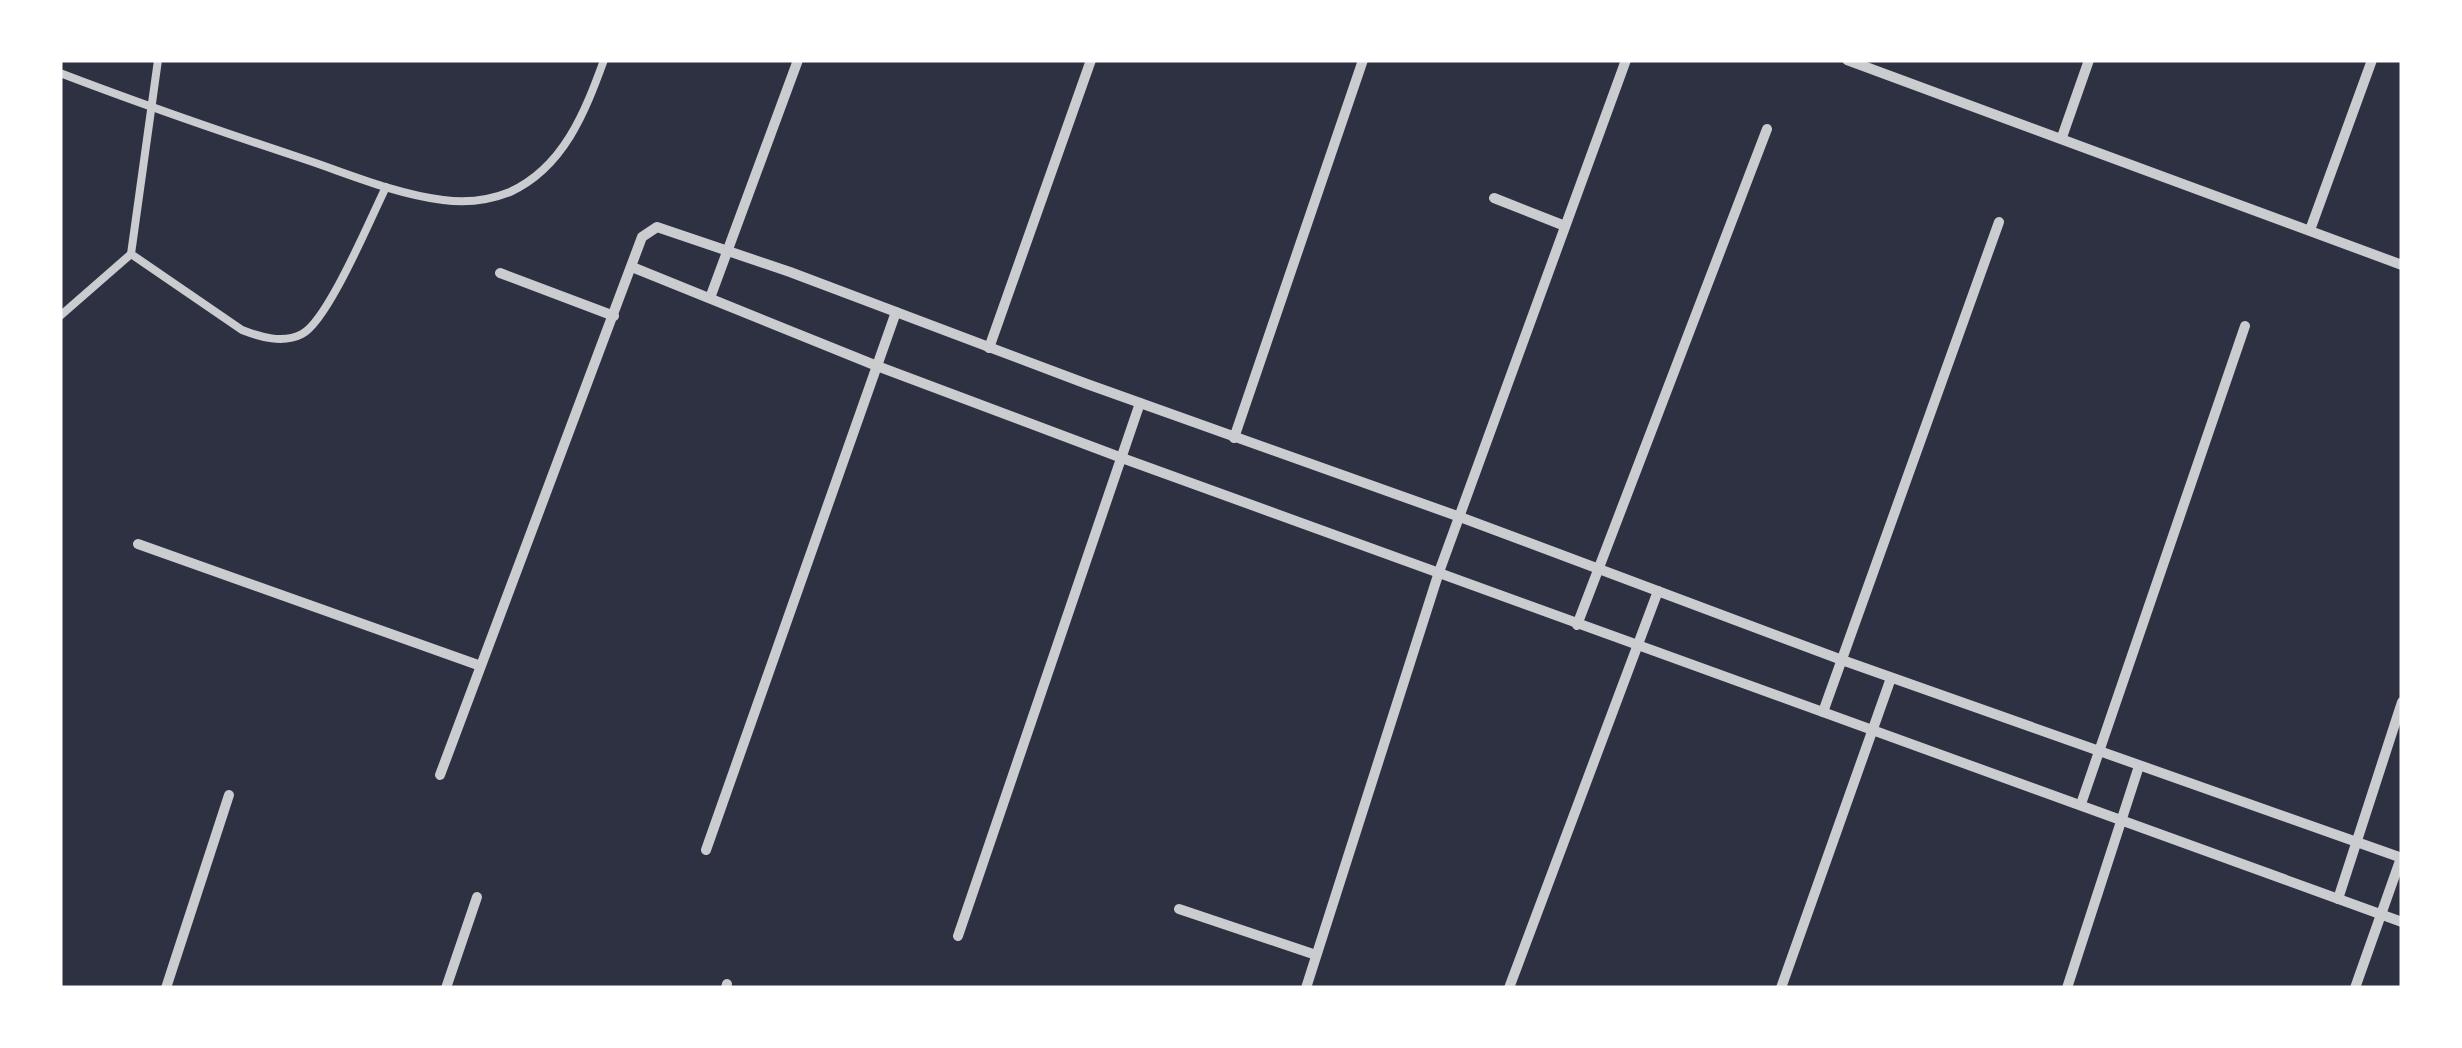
<svg xmlns="http://www.w3.org/2000/svg" width="2462" height="1048" font-family="Overpass,sans-serif">
<rect width="100%" height="100%" fill="#2d3142"/>
<g fill="none" stroke-linecap="round" stroke-linejoin="round">
<!-- service -->
<g stroke="#caccd0" stroke-width="8">
<path d="M158,60L131,254L242,330C260,337 283,344 302,334C328,321 371,217 386,187"/>
<path d="M60,73C141,104 222,132 304,159C349,174 395,194 443,200C466,203 488,201 510,192C564,167 585,112 604,60"/>
<path d="M60,316L131,254"/>
</g>
<!-- minor -->
<g stroke="#caccd0" stroke-width="10">
<path d="M1847,60L2402,265"/>
<path d="M2062,137L2089,60"/>
<path d="M1494,198L1565,226"/>
<path d="M2310,230L2372,60"/>
<path d="M632,267L877,366L1122,458L2402,922"/>
<path d="M500,273L614,316"/>
<path d="M710,298L798,60"/>
<path d="M989,348L1091,60"/>
<path d="M1234,438L1363,60"/>
<path d="M138,544L478,665"/>
<path d="M1577,625L1767,129"/>
<path d="M1823,712L1999,222"/>
<path d="M440,775L642,237L657,227L790,272L1087,384L1460,517L1842,660L2402,858"/>
<path d="M2081,804L2245,326"/>
<path d="M706,850L896,312"/>
<path d="M2338,899L2402,702"/>
<path d="M1179,909L1316,955"/>
<path d="M958,936L1140,403"/>
<path d="M166,988L229,795"/>
<path d="M446,988L477,897"/>
<path d="M726,988L727,984"/>
<path d="M1306,988L1439,572L1626,60"/>
<path d="M1509,988L1658,591"/>
<path d="M1781,988L1891,678"/>
<path d="M2067,988L2139,766"/>
<path d="M2355,988L2401,858"/>
</g>
</g>
<!-- border -->
<rect width="2462" height="1048" fill="none" stroke="#ffffff" stroke-width="125"/>
</svg>
